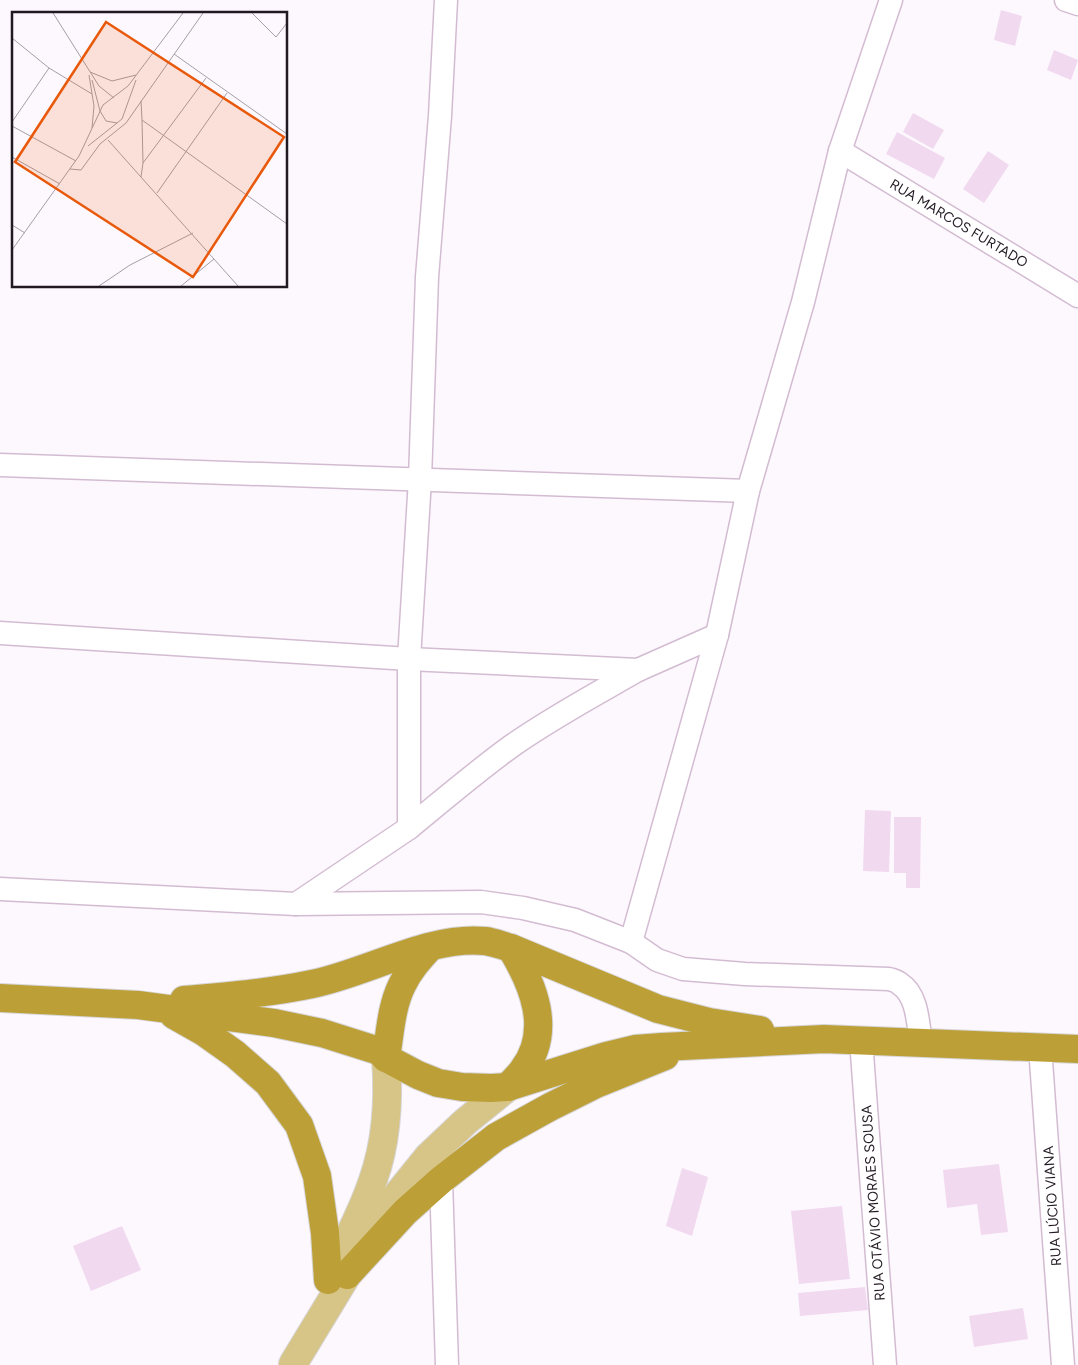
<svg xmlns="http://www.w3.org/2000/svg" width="1078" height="1365" font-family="Figtree,sans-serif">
<rect width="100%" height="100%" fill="#fdf8fd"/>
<!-- building -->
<g fill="#f1d9f0">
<path d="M1001,10L1022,16L1015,46L994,40Z"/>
<path d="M1054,50L1078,60L1071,80L1047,70Z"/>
<path d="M913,113L944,130L933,149L903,132Z"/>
<path d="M897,132L945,158L934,179L886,154Z"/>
<path d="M988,151L1009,165L984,203L963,189Z"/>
<path d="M865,810L891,811L889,872L863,871Z"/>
<path d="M894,817H921L920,888H906V873H894Z"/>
<path d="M999,1164L1008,1232L981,1235L977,1204L947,1208L943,1170Z"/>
<path d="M682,1168L708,1177L692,1236L666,1226Z"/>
<path d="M842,1206L850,1279L799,1284L791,1211Z"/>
<path d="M122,1226L141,1270L91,1291L73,1246Z"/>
<path d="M865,1287L868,1310L800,1316L798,1293Z"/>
<path d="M1023,1308L1028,1339L974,1347L969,1316Z"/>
</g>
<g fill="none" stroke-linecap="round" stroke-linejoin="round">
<!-- street casing -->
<g stroke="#d3bcd2" stroke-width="25">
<g id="street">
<path d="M1066,0L1078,4"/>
<path d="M840,151L1078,296"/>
<path d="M0,465L748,491"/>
<path d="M0,633L409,659L638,670L717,635"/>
<path d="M409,828C443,800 477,771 513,745C553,717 596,694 638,670"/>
<path d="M0,889L296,904L481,902L523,908L575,920L631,942L657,960L683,969L745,974L889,979C892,980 897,981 900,984C918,995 918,1025 921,1043"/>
<path d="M296,904L409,828V659L420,479L427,277L440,116L446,0"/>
<path d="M631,942L717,635L748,491L803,302L840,151L891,0"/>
<path d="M861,1040L885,1365"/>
<path d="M1040,1047L1063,1365"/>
<path d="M441,1180L447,1365"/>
</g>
</g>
<!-- primary casing -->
<g stroke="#d7d6d7" stroke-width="30">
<g id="primary">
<path d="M342,1251C353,1228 365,1205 373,1180C387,1141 389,1099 386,1058"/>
<path d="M293,1364L347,1275L366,1240L394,1199L428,1157L465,1122L508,1087"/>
</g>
</g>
<!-- highway casing -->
<g stroke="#d7d6d7" stroke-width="30">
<g id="highway">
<path d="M0,998L138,1005L274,1023L322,1033L379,1051L386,1058L418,1075L438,1083L462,1087L491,1088L508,1087L606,1056L635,1049L662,1047L824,1039L1078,1049"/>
<path d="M184,1000C227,996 270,993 312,984C367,973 430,935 485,941C494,942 503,946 511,948L658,1009L709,1022L760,1030"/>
<path d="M174,1015L204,1032L235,1054L268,1083L299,1125L317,1176L325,1233L328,1280"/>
<path d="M386,1058C390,1034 391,1007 402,985C409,970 419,959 430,947"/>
<path d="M508,1087C513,1081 519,1076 523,1070C553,1031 533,984 511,948"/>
<path d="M347,1275L405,1212L441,1180L496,1137L550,1107L596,1084L665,1056"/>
</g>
</g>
<!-- street -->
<use href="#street" stroke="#fff" stroke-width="22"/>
<!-- primary -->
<use href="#primary" stroke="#d7c587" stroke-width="28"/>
<!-- highway -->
<use href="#highway" stroke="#bc9f37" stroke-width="28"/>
</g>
<g text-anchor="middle" stroke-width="4" stroke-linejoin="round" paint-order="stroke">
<!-- street labels -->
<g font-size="14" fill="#221a22" stroke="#fff">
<text transform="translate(959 223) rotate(31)" y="5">RUA MARCOS FURTADO</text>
<text transform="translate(873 1203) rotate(-94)" y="5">RUA OTÁVIO MORAES SOUSA</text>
<text transform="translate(1052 1206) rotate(-94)" y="5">RUA LÚCIO VIANA</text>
</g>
</g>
<!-- overview -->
<g transform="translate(12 12)">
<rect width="275" height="275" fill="#fdf8fd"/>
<path fill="none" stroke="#a59fa5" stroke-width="1" d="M41,1L87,74L102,86M240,1L264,25L275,11M0,26L37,56L80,82M162,42L275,122M78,60L100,69L124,63M77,63L82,94L80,116M80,68L88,99M129,89L130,108L275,212M88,99L94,109L105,111M130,108L131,151M0,110L37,56M0,114L64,149M96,128L226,274M76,134L110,107L124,68M0,145L48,172M58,157L69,158L88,132L114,111L191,1M129,165L131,151L194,66M145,181L215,81M0,213L13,221M0,238L67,144L91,93L116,74L171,1M87,274L118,253L181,221M169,274L202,247"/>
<path fill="#e8590c" fill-opacity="0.15" stroke="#e8590c" stroke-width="2.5" d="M94,10L272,125L181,265L3,150Z"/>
<rect width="275" height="275" fill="none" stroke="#221a22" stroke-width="2.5"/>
</g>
</svg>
